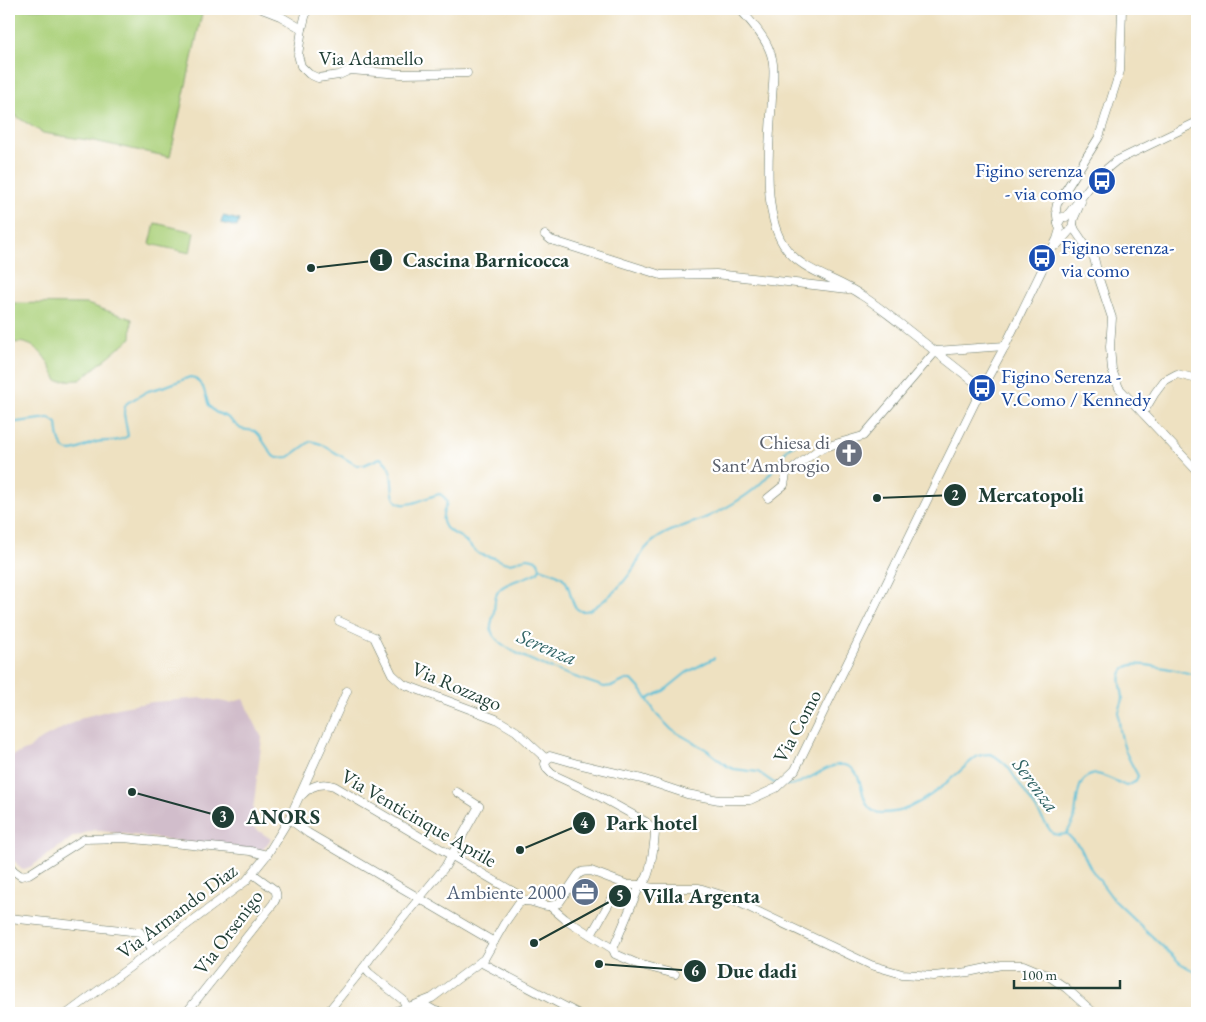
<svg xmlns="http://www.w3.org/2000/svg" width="1206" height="1022" font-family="'EB Garamond',serif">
<rect width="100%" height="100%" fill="#fff"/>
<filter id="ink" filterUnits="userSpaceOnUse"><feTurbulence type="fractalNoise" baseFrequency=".02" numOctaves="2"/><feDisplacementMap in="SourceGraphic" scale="10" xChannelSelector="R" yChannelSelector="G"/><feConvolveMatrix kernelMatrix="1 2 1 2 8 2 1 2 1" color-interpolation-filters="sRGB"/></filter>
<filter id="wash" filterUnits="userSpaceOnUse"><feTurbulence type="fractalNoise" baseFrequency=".0096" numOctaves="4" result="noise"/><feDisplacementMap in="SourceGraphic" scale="20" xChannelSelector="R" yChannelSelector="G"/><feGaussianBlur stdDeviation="1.12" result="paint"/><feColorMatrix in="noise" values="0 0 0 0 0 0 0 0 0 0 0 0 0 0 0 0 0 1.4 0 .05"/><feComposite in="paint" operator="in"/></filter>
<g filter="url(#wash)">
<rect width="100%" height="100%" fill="#eee1c1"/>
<!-- industrial -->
<path fill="#d1bdcb" d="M203,698L230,703L243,699L262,738L251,826L271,839L261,852L94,830L73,837L32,866L22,870L9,855V757L29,749L36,742L84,717L122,707L153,702Z"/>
<!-- green -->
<g fill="#acd17b" stroke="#668758">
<path d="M9,9H203L170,157L94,141L43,133L9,112Z"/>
<path d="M155,223L194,232L190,253L150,244Z"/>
<path d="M9,303L87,304L132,319L131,338L80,380L57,381C50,366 43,348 25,343C21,342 14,343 9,343Z"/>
</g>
<!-- water -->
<path fill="#5abfd8" stroke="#3c7e86" d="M223,216L239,220L237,227L221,223Z"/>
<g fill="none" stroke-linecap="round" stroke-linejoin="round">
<!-- stream -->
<g stroke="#5abfd8" stroke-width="2">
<path d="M9,423L49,418L57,423C58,432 58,444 66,450C73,454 86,445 93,443C105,439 116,444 128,436L124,414L125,406L127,403L148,391L166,386L190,377L195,378L203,387L209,406L215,412L227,417L241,429L255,431L259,435L273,456L277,458L289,457L311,441L321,444L356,465H364L380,458C401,469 384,501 402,504C414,506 427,496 440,494C455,504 440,507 443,521C444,524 444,525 446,528C450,532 457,535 462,538C468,543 473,550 479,554C484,556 490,556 494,558C500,560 503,563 509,563C522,563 521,553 538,561L540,568L538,572C526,579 510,580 500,589C494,595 495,603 494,611C494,616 490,624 491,629C493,653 582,679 604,687L613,686L626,680H632L642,691L657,715L672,730L707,750L727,766L734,769L758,772L774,783H778"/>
<path d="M540,568C549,571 558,573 564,579C573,588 569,613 585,611C592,611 597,605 602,602C614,592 622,585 631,572C636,565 640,556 645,549C661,531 683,527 705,518C719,512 733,504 745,496C757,488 769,476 777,464C781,459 784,453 788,448C793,444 800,443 806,441"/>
<path d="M648,699L665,690L686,673L714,658"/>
<path d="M786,785C806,787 832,756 850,767C867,777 857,813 882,813C892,813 899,812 908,808C923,801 940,789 952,778C959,773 972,759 978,756C981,755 987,754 990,754C997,756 1003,762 1008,767L1052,833L1058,835L1066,834C1069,829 1072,825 1074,820C1078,806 1074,775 1096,774C1101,774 1120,783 1126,786L1135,782L1138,776C1134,768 1129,760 1126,752C1122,743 1118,723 1119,713C1119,708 1123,703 1123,698C1122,686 1114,670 1132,665C1144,662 1183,672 1197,675"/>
<path d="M1067,834L1080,847L1091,869L1114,900L1180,963L1197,973"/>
</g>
</g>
</g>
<g filter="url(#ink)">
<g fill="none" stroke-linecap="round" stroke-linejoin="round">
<!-- minor casing -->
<g stroke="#677665" stroke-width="9">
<g id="minor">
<path d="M262,9L280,16L302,29L298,55L301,66L309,74L318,78L339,75L350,70L401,74L467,73"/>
<path d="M740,9C750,21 763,34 769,49C776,65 773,81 772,98C770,138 761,209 783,244C800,272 836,277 861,295C874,303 886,313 898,322C926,344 954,366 982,388"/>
<path d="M302,29L307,9"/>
<path d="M1066,217L1098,176L1116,161L1197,122"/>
<path d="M1058,223L1056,209L1057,204L1099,137L1120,71L1122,9"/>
<path d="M1073,225L1075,230L1094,258L1099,279L1112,318L1110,347L1112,370L1119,388L1197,471"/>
<path d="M545,235L551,240L661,275L716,274L848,289"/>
<path d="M1057,245L1072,228L1074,218L1081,202"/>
<path d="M1143,413L1155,393L1164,381L1177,374L1197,379"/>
<path d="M768,498L784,485L786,474L818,450L825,447L863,436L936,351L1005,346"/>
<path d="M339,621L374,637L392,674L403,684L496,719L516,731L544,757L549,758"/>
<path d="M302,795C311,785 321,782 334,786L517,894L523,901"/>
<path d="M289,819L308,833L494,942"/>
<path d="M9,865L14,871L21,876L29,874L84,839L124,838L250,851L267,855"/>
<path d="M523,901C538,900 544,911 559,903L578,875C581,871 586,871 591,871L628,885H640L652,888H699L725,896L871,965L902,974L934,976L968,972L1001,965H1023L1047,975L1066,988L1094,1013"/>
<path d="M551,907L565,919L613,949L615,954L638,964L675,974"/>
<path d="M9,918L140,932L153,950"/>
<path d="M591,935L611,900"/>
<path d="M613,949L640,885C643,882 644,882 646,879C651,870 655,840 655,830L646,822L597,795L552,774L547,769L545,764L547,759L550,756L578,764L642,779L687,794L719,800H750L776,788L795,770L982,388L1005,346L1057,239L1060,229L1058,224L1061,219L1063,217"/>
<path d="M480,962L577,1013"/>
<path d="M364,967L369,973L403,1000L407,1007"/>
<path d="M68,1013L246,881L267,855L289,819L347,691"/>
<path d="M186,1013L273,904C276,899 278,896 275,890L253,874"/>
<path d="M327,1013L364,967L371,957L445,867L479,806L457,792"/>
<path d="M390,1013L417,1004L432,998L484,959L504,924L518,904L523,901"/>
<path d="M420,1013L421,1003L435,1011L446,1013"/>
</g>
</g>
<!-- minor -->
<use href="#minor" stroke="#fff" stroke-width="8"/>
</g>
</g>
<!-- icons -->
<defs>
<g id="bus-disc" transform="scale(1.4375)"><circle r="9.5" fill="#1a4fb4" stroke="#fff"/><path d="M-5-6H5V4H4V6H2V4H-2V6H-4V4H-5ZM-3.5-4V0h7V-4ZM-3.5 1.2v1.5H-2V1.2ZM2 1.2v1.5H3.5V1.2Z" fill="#fff"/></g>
<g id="church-disc" transform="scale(1.4375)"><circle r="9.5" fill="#6b7280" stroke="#fff"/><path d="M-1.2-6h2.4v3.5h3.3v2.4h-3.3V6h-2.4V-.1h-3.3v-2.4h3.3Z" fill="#fff"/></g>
<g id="office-disc" transform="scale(1.4375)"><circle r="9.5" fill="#5c6f8a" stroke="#fff"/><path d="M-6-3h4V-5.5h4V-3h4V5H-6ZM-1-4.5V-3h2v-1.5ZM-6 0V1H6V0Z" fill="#fff"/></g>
</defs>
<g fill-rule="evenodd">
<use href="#bus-disc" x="1102" y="181"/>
<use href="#bus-disc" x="1042" y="258"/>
<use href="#bus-disc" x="982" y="388"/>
<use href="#church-disc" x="849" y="453"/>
<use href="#office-disc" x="585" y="892"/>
</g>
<g text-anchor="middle" stroke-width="4.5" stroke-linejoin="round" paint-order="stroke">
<!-- street labels -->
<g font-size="20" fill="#1f3d34" stroke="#fff">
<text x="371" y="65">Via Adamello</text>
<text transform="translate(457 686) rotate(23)" y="7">Via Rozzago</text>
<text transform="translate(797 726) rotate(-62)" y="7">Via Como</text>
<text transform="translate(419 818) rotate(30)" y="7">Via Venticinque Aprile</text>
<text transform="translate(177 911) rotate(-37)" y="7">Via Armando Diaz</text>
<text transform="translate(228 932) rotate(-53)" y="7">Via Orsenigo</text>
</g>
<!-- transit labels -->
<g font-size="20" fill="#164399" stroke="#fff" text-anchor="start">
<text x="1083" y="177" text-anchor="end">Figino serenza<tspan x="1083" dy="23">- via como</tspan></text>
<text x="1061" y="254">Figino serenza-<tspan x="1061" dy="23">via como</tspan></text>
<text x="1001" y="383">Figino Serenza -<tspan x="1001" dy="23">V.Como / Kennedy</tspan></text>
</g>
<!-- worship labels -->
<g font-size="20" fill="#5b616d" stroke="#fff" text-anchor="end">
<text x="830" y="449">Chiesa di<tspan x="830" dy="23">Sant'Ambrogio</tspan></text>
</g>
<!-- service labels -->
<g font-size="20" fill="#4e5e75" stroke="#fff" text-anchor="end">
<text x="566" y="899">Ambiente 2000</text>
</g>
<!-- water labels -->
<g font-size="21" font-style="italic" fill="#316465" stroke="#fff">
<text transform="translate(547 647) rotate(23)" y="7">Serenza</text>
<text transform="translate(1036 785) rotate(53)" y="7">Serenza</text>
</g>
</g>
<!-- callouts -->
<path fill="none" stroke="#1f3d34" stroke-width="2" d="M311 268L381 260M877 498L955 495M132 792L223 817M520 850L584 823M534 943L620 896M599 964L695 971"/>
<g fill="#1f3d34" stroke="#fff" stroke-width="2">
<circle cx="311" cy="268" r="5"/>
<circle cx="877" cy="498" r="5"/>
<circle cx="132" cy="792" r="5"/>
<circle cx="520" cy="850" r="5"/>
<circle cx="534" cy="943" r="5"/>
<circle cx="599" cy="964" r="5"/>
<circle cx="381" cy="260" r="12"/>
<circle cx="955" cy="495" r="12"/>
<circle cx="223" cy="817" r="12"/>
<circle cx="584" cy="823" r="12"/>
<circle cx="620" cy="896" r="12"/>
<circle cx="695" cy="971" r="12"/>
</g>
<g font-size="15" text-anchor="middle" font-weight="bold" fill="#fff">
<text x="381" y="265">1</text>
<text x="955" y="500">2</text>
<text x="223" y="822">3</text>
<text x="584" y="828">4</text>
<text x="620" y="901">5</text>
<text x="695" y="976">6</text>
</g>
<g font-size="21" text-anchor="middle" font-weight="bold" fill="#1f3d34" stroke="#fff" stroke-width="4.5" stroke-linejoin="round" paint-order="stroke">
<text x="486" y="267">Cascina Barnicocca</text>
<text x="1031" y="502">Mercatopoli</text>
<text x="283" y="824">ANORS</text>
<text x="652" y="830">Park hotel</text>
<text x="701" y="903">Villa Argenta</text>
<text x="757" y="978">Due dadi</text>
</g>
<!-- margin -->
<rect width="1206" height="1022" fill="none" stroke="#fff" stroke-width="30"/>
<!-- scale -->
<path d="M1014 980v8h106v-8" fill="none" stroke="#1f3d34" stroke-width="2.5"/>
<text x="1021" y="980" font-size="15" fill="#1f3d34" stroke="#ffffff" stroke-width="4" paint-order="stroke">100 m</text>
</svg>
